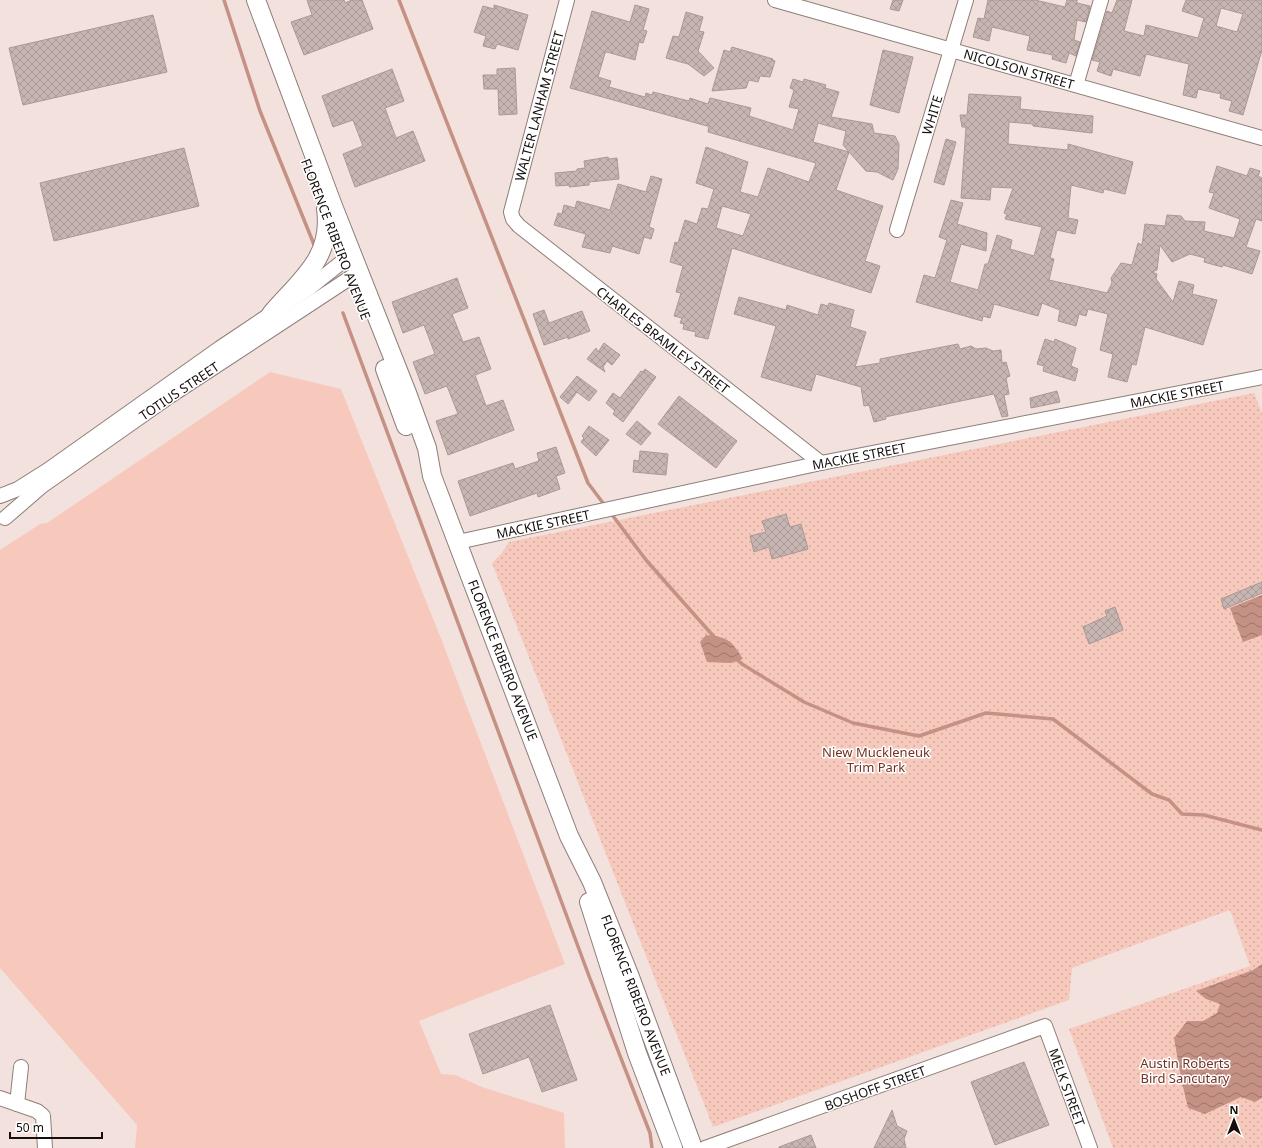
<svg xmlns="http://www.w3.org/2000/svg" width="1262" height="1148" font-family="'Noto Sans',sans-serif">
<defs>
<pattern id="park-dots" width="8" height="8" patternUnits="userSpaceOnUse"><rect width="8" height="8" fill="#f7c9bd"/><path d="M2 2h.1M6 6h.1" fill="none" stroke="#d3aba1" stroke-width="1.8" stroke-linecap="round"/></pattern>
<pattern id="water-waves" width="16" height="10" patternUnits="userSpaceOnUse"><rect width="16" height="10" fill="#c49184"/><path d="M0 5q4-4 8 0t8 0" fill="none" stroke="#9e756a"/></pattern>
<pattern id="building-cross-hatch" width="8" height="8" patternUnits="userSpaceOnUse"><rect width="8" height="8" fill="#c6b5b1"/><path d="M0 0l8 8M0 8l8-8" fill="none" stroke="#a99a97"/></pattern>
</defs>
<rect width="100%" height="100%" fill="#f3e1dd"/>
<!-- green -->
<path fill="#f7c9bd" d="M270,372L341,389L442,641L565,964L419,1021L441,1074L455,1075L482,1087L564,1113L565,1148H135L137,1125L0,968V550L40,524L47,523Z"/>
<!-- park -->
<path fill="url(#park-dots)" d="M1254,393L1262,413V1148H1113L1069,1029L1250,966L1230,910L1072,968L1069,1000L713,1127L492,563L501,554L509,542Z"/>
<!-- water -->
<g fill="url(#water-waves)">
<path d="M1262,595V635L1243,642L1230,608Z"/>
<path d="M706,635C728,637 731,640 743,659L731,663L707,662L700,642Z"/>
<path d="M1262,964V1098L1255,1102L1241,1097L1205,1114L1188,1108L1181,1078L1174,1038L1187,1021H1203L1217,1013L1220,1004L1206,999L1196,991L1253,970Z"/>
</g>
<g fill="none" stroke-linecap="round" stroke-linejoin="round">
<!-- stream -->
<g stroke="#c49184" stroke-width="3.5">
<path d="M224,0L260,111L315,247"/>
<path d="M399,0L588,483L606,507"/>
<path d="M343,313L589,976L650,1133L652,1148"/>
<path d="M610,512L646,560L715,638"/>
<path d="M735,658L742,664L804,702L853,723L919,736L986,713L1053,719L1152,794L1169,800L1182,814L1204,815L1262,830"/>
</g>
</g>
<!-- building -->
<g fill="url(#building-cross-hatch)" stroke="#a99894" fill-rule="evenodd">
<path d="M307,0H344L345,3L352,0H362L373,29L304,55L291,22L312,15Z"/>
<path d="M893,0H903L899,11L890,9Z"/>
<path d="M988,0H1035L1065,7L1067,0H1077V3L1090,6L1086,22L1077,20L1074,40L1080,42L1076,56L1069,53L1066,63L1052,59L1053,55L1027,50L1030,36L992,27L989,41L973,37L978,18L984,19Z"/>
<path d="M1117,0H1132L1124,31L1144,36L1146,25L1198,38L1204,18L1182,11L1186,0H1262V50L1243,115L1229,111L1232,101L1220,98L1221,94L1198,89L1196,98L1183,95L1189,64L1146,54L1140,76L1113,69L1111,76L1097,71L1100,62L1092,60L1107,11L1112,13ZM1221,8L1243,14L1237,32L1216,26Z"/>
<path d="M494,5L528,15L518,50L497,44L495,49L483,46L486,36L474,32L483,6L494,9Z"/>
<path d="M635,5L649,9L643,30L647,31L643,43L639,42L635,60L607,52L605,53L598,77L611,81L609,87L645,97L646,93L652,95L653,92L689,101L690,98L708,104L710,98L751,108L749,116L793,130L799,109L789,107L794,90L790,88L793,79L803,82L804,79L826,85L825,88L839,92L831,117L872,124L874,133L895,136L899,144L898,169L893,180L877,172L866,171L849,152L836,190L883,206L865,261L880,266L871,293L732,248L708,339L695,336L696,332L683,329L684,324L680,323L682,318L674,316L681,293L676,292L683,266L670,262L675,242L678,243L685,220L697,224L702,208L708,209L714,189L696,183L706,147L748,162L740,192L758,197L768,168L809,182L816,163L708,132L709,126H707L570,88L592,11L630,22ZM818,123L846,131L843,145L849,152L813,142ZM722,206L751,214L743,236L716,228Z"/>
<path d="M686,12L703,17L699,31L704,32L698,51L714,68L704,76L688,64L666,58L673,36L679,37Z"/>
<path d="M153,15L167,72L23,105L9,48Z"/>
<path d="M732,47L773,59L772,60L775,61L770,77L760,76L758,82L749,80L746,88L712,91L724,50L730,52Z"/>
<path d="M883,50L913,57L899,113L870,105Z"/>
<path d="M515,68L517,114L499,115L498,89H484L483,75H497V69Z"/>
<path d="M392,69L404,101L385,108L396,138L413,131L425,161L355,187L343,154L363,146L353,120L333,127L322,96Z"/>
<path d="M969,94L1021,97L1020,109L1093,116L1092,133L1033,126V124L1009,122L1008,144L1068,150V144L1133,162L1125,194L1104,189L1103,193L1071,185L1068,218L1078,220L1075,234L1057,230L1050,258L1054,259L1049,280L1107,293L1112,283L1111,278L1121,263L1132,265L1138,243L1142,245L1145,224L1165,226L1167,215L1181,216L1185,221L1205,222L1204,231L1234,238L1240,219L1209,208L1214,193L1209,192L1217,166L1247,176L1250,168L1260,171L1258,176L1262,178V221L1256,219L1246,247L1260,251L1252,274L1223,265L1222,267L1204,262L1205,258L1190,254L1172,262L1160,245L1157,270L1152,272L1157,274L1156,279L1173,302L1179,281L1194,285L1192,294L1217,300L1203,345L1145,327L1136,365L1132,364L1127,382L1108,377L1113,354L1100,350L1108,314L1088,309L1086,316L1079,314L1076,326L1058,321L1060,310L1042,303L1038,316L994,304L990,318L983,316L982,321L916,302L924,275L935,278L947,240L939,237L951,200L963,203L957,224L987,233L986,251L961,244L950,282L978,290L985,264H988L997,235L1012,240L1010,249L1034,256L1042,227L1005,219L1007,214L1004,213L1013,188L991,187L990,200L961,198L966,127H962L960,115H967Z"/>
<path d="M946,139L956,142L944,185L934,182Z"/>
<path d="M184,148L199,206L54,241L40,183Z"/>
<path d="M608,157L609,159L617,158L619,179L589,182V185L569,187L570,185L556,186L555,173L577,171V169L585,168L584,161Z"/>
<path d="M651,176L662,179L649,227L654,229L651,239L644,237L639,254L612,246L610,253L582,247L586,234L554,225L558,213L562,214L564,205L575,208L577,201L610,210L618,184L646,192Z"/>
<path d="M457,278L468,308L452,314L463,342L479,337L491,369L475,375L486,406L503,400L514,430L448,455L436,421L458,414L447,386L425,394L413,362L435,354L424,325L403,333L392,302Z"/>
<path d="M739,297L786,310L787,305L818,315L821,304L828,306L829,303L854,310L850,327L866,332L855,367L880,363V359L958,344L960,349L971,346L976,349L986,348L993,351L1001,350L1002,363L1006,362L1010,376L1006,378L1009,394L1004,395L1008,416L1002,417L994,394L885,417L886,419L874,422L869,405L864,406L861,387L816,374L811,391L761,377L776,326L734,314Z"/>
<path d="M544,310L549,323L582,311L590,331L568,339V337L544,345L533,314Z"/>
<path d="M1045,339L1054,342L1055,339L1076,348L1071,366L1078,369L1075,381L1043,371L1044,366L1037,364Z"/>
<path d="M604,343L620,355L612,365L607,361L603,367L605,372L587,359L596,348L598,352Z"/>
<path d="M645,369L656,377L623,422L613,414L615,411L606,403L613,393L620,398L641,371L643,372Z"/>
<path d="M577,376L597,391L589,401L577,392L568,404L560,397Z"/>
<path d="M1057,391L1060,402L1031,408L1030,398Z"/>
<path d="M679,396L737,441L716,468L658,424Z"/>
<path d="M637,421L651,433L641,445L626,434Z"/>
<path d="M589,426L609,440L596,456L581,442L584,438L582,436Z"/>
<path d="M556,447L565,473L556,476L560,489L538,497L537,493L470,516L458,481L513,463L515,469L539,461L537,453Z"/>
<path d="M640,451L668,454L666,475L633,472L634,460L639,461Z"/>
<path d="M786,514L790,527L801,524L808,549L772,559L769,547L754,552L750,536L766,532L762,521Z"/>
<path d="M1262,582V593L1224,609L1221,599Z"/>
<path d="M1115,607L1123,630L1089,644L1083,627L1107,616L1105,611Z"/>
<path d="M550,1005L577,1080L542,1092L529,1057L483,1074L469,1034Z"/>
<path d="M1024,1062L1049,1125L995,1145L971,1082Z"/>
<path d="M892,1110L897,1126L907,1131L904,1139L906,1148H874Z"/>
<path d="M811,1135L816,1148H779V1147Z"/>
</g>
<g fill="none" stroke-linecap="round" stroke-linejoin="round">
<!-- minor casing -->
<g stroke="#8d7e7a" stroke-width="16">
<g id="minor">
<path d="M567,0L511,212L513,219L519,226L821,463"/>
<path d="M775,0L1262,138"/>
<path d="M1076,85L1101,0"/>
<path d="M897,230L966,0"/>
<path d="M0,496L18,489L48,470L220,348L308,289L352,254"/>
<path d="M5,518L42,486L170,396L359,272"/>
<path d="M458,542L821,463L1262,377"/>
<path d="M0,1098L37,1111L43,1116L45,1148"/>
<path d="M17,1104L21,1067"/>
<path d="M705,1148L1045,1026L1090,1148"/>
</g>
</g>
<!-- major casing -->
<g stroke="#8d7e7a" stroke-width="20">
<g id="major">
<path d="M256,0L333,206L407,393L427,448L432,476L569,836L592,882L630,977L693,1148"/>
<path d="M271,314C300,280 333,258 326,209"/>
<path d="M385,369L406,426"/>
<path d="M589,902L637,1053L673,1148"/>
</g>
</g>
<!-- minor -->
<use href="#minor" stroke="#fff" stroke-width="14"/>
<!-- major -->
<use href="#major" stroke="#fff" stroke-width="18"/>
</g>
<g text-anchor="middle" stroke-width="3" stroke-linejoin="round" paint-order="stroke">
<!-- street labels -->
<g font-size="13" fill="#140e0d" stroke="#fff">
<text transform="translate(1019 69) rotate(16)" y="5">NICOLSON STREET</text>
<text transform="translate(539 106) rotate(-75)" y="5">WALTER LANHAM STREET</text>
<text transform="translate(932 115) rotate(-73)" y="5">WHITE</text>
<text transform="translate(336 239) rotate(69)" y="5">FLORENCE RIBEIRO AVENUE</text>
<text transform="translate(663 340) rotate(38)" y="5">CHARLES BRAMLEY STREET</text>
<text transform="translate(179 391) rotate(-34)" y="5">TOTIUS STREET</text>
<text transform="translate(1177 394) rotate(-11)" y="5">MACKIE STREET</text>
<text transform="translate(859 456) rotate(-11)" y="5">MACKIE STREET</text>
<text transform="translate(543 524) rotate(-12)" y="5">MACKIE STREET</text>
<text transform="translate(503 660) rotate(69)" y="5">FLORENCE RIBEIRO AVENUE</text>
<text transform="translate(636 995) rotate(69)" y="5">FLORENCE RIBEIRO AVENUE</text>
<text transform="translate(1067 1087) rotate(70)" y="5">MELK STREET</text>
<text transform="translate(875 1088) rotate(-20)" y="5">BOSHOFF STREET</text>
</g>
<!-- park labels -->
<g font-size="13" fill="#733223" stroke="#fff">
<text x="876" y="757">Niew Muckleneuk<tspan x="876" dy="15">Trim Park</tspan></text>
<text x="1185" y="1068">Austin Roberts<tspan x="1185" dy="15">Bird Sancutary</tspan></text>
</g>
</g>
<!-- north arrow -->
<g transform="translate(1234 1120)" stroke="#ffffff" stroke-width="3" paint-order="stroke">
<path d="M0-3L7 15L0 10L-7 15Z" fill="#140e0d"/>
<text y="-6" font-size="11" font-weight="bold" text-anchor="middle" fill="#140e0d">N</text>
</g>
<!-- scale -->
<path d="M10 1132v6h92v-6" fill="none" stroke="#140e0d" stroke-width="2"/>
<text x="16" y="1132" font-size="12" fill="#140e0d" stroke="#ffffff" stroke-width="3" paint-order="stroke">50 m</text>
</svg>
